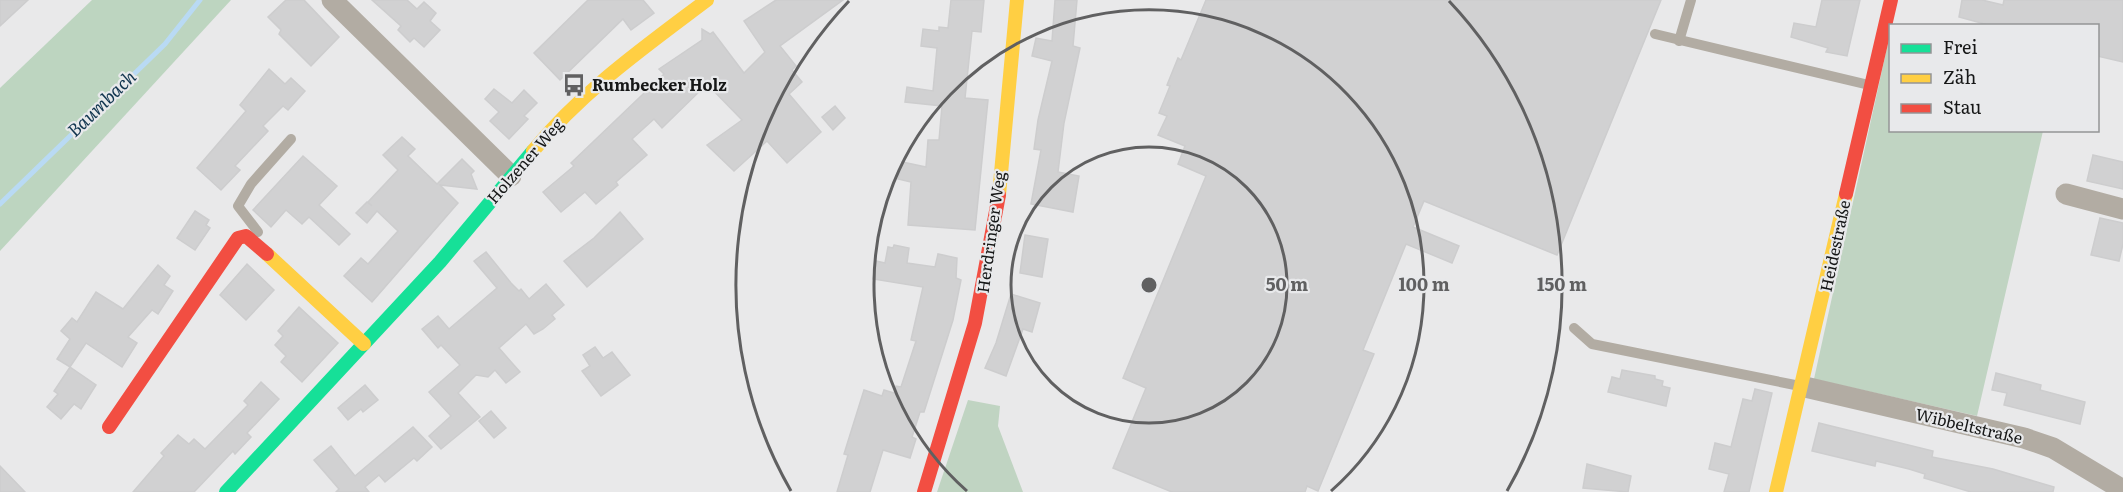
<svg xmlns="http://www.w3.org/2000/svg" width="2123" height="492" font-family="Literata,serif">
<rect width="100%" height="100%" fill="#e9e9ea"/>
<!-- green -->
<g fill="#c0d4c2">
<path d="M1890,34V130L2043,131L1977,416L1814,379Z"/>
<path d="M968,400L1000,406L998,426L1023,492H937Z"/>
</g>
<!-- forest -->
<path fill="#bdd5c0" d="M92,0H231L0,251V88Z"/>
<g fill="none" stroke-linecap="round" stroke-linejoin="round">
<!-- stream -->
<path stroke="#b9daf4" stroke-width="5" d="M0,204L165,44L200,0"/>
</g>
<!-- building -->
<g fill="#d1d1d2" stroke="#cdcdce" stroke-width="1.5">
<path d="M0,0H28L0,26Z"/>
<path d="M286,0H304L339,37L311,66L279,34L281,30L268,17Z"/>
<path d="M372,0H407L417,9L424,2L436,13L430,21L440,30L424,47L414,38L410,42L398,30L401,26Z"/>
<path d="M588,0H643L654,13L631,30L623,19L560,80L534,53Z"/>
<path d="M776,0H843L780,46L796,66L792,70L802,82L789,94L821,132L787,163L767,141L734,171L707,145L742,120L707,84L662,128L654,119L632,139L647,155L616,182L618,185L596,204L585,192L561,212L543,192L574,166L571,163L664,74L659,69L702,40V29L710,34L713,32L744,73L765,52L744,21Z"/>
<path d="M951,0H984L981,32L972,31L965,98L988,100L975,230L908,225L911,182L898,179L902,162L926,167L928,140H939L942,106L905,102L907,87L933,91L937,48L921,46L923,29L939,31V27L948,28Z"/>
<path d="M1055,0H1077L1073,46L1080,48L1064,123L1058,172L1079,176L1073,212L1031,204L1041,150L1034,149L1038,120L1052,61L1032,56L1036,38L1052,41Z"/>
<path d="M1206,0H1661L1557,255L1424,201L1413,227L1459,246L1452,263L1406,244L1363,350L1374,354L1318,491L1307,486L1305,492H1172L1113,468L1146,388L1123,378L1206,176L1178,164L1185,146L1158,135L1167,116L1159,113L1170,86L1167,85L1178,58L1181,60Z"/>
<path d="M1822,0H1860L1847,56L1826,52L1828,48L1791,37L1794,23L1816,27Z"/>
<path d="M1962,0H1982L2003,5L2004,0H2123V62L2097,56V26H1992L1959,17Z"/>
<path d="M269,69L285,84L291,78L305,91L288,110L283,106L263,126L268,131L235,166L240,170L221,190L197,168L246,111L240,105Z"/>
<path d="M494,89L512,103L524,90L537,103L524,116L528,119L509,139L490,121L499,112L485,99Z"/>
<path d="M835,106L845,118L833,130L822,117Z"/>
<path d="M402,137L415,149L408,156L437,184L462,159L474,171L471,174L477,189L440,185L458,203L372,302L344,276L361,258L368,264L398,231L377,211L367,223L356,213L367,202L372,206L368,202L398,170L383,155Z"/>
<path d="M2093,155L2123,162V189L2087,181Z"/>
<path d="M303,156L337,186L319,205L350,234L339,245L309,217L302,224L286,210L271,227L253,210Z"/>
<path d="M195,211L209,220L206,225L210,228L195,250L177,238Z"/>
<path d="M620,212L643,239L587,287L564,261L594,238Z"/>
<path d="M2100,218L2123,223V244L2119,261L2091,255Z"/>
<path d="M1025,235L1048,239L1042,277L1020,273Z"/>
<path d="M894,245L909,248L907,263L935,267L938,254L957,258L956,278L961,280L953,320L924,412H920L912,437L916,439L910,458L883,450L870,492H837L848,455L844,454L864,390L882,396L884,390L894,393L896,386L901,387L916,341L911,340L923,287L873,279L876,261L885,263L888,247L893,248Z"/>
<path d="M486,252L511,283L519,291L521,289L529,299L546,284L564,305L552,315L555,319L543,329L534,334L526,324L499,348L520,372L506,383L495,370L488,377L476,375L458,393L480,417L441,449L429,436L451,416L429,392L460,365L441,345L438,348L422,329L438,316L449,329L497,288L474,261Z"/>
<path d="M247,264L274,290L246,320L220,295Z"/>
<path d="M158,265L170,276L164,285L173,291L158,314L152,310L128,337L137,343L122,367L86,343L70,367L57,359L70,339L61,331L72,318L77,322L96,292L123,309Z"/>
<path d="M1011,294L1040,303L1032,332L1023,329L1006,376L985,368L996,343Z"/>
<path d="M299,307L338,343L302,382L281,362L286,356L275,345L283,336L278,331Z"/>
<path d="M595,347L603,358L612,352L630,375L601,396L582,371L590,366L583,355Z"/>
<path d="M70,367L96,385L81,409L74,404L61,419L47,407L58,394L54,391Z"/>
<path d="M1622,370L1655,376V379L1663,381L1662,386L1670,388L1666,406L1608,392L1612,377L1620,379Z"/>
<path d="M1996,373L2041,385L2040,390L2085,402L2080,424L2004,405L2007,393L1992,390Z"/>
<path d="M261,382L279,399L247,433L251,437L235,454L233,451L194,492H133L164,456L161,453L178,435L189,444L194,439L205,449L248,405L244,401Z"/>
<path d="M365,385L378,400L363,412L361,409L348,420L338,408Z"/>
<path d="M1755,389L1772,393L1749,492H1724L1729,474L1709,469L1715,443L1731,447L1743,399L1752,401Z"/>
<path d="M491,411L506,428L494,438L479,421Z"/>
<path d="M1819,423L1933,451L1932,457L1993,469L2054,487L2053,492H1971L1924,478L1925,474L1909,469L1876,461L1875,466L1812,451Z"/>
<path d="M413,427L432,447L417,461L414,458L385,482L379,475L365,487L369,492H336L339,489L314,460L331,446L355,476Z"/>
<path d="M1587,464L1631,476L1628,492L1583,488Z"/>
<path d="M0,466L25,492H0Z"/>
</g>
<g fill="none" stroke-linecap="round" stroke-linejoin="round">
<!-- lane -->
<g stroke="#b2aca3" stroke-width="10">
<path d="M1655,34L1869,85"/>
<path d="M1679,41L1691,0"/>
<path d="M258,232L238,206L251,184L291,139"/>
<path d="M1574,328L1592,344L1800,386"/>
</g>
<!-- street -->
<g stroke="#b2aca3" stroke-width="21">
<path d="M332,0L511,176"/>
<path d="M2066,194L2123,209"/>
<path d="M1805,387L2024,438L2053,448L2123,490"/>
</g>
<!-- fast -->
<path stroke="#16e098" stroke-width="14" d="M226,492L440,262L533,151"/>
<!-- slow -->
<g stroke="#ffcf43" stroke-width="14">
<path d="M533,151C582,91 646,46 707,0"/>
<path d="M999,195L1017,0"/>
<path d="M267,254L364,344"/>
<path d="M1776,492L1846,194"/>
</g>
<!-- jam -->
<g stroke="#f24e42" stroke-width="14">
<path d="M1846,194L1891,0"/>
<path d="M109,427L238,238L246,236L267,254"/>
<path d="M924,492L975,323L999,195"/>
</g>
</g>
<!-- distance rings -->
<g fill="none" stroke="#606061" stroke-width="3">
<circle cx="1149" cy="285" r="138"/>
<path d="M967 491A275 275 0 1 1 1331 491"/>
<path d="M791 491A413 413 0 0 1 849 1M1449 1A413 413 0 0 1 1507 491"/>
</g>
<!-- icons -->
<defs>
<g id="bus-bare" transform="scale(1.8)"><path d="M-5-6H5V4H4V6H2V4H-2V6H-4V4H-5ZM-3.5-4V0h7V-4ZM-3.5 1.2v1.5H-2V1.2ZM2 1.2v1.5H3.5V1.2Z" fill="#606061" stroke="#e8e9eb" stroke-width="2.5" paint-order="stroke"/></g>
</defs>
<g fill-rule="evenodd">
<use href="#bus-bare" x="574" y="85"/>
</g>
<g text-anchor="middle" stroke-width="4.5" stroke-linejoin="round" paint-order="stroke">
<!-- poi labels -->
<g font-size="16" font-weight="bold" fill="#161717" stroke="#e8e9eb" text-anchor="start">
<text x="592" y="91">Rumbecker Holz</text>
</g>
<!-- street labels -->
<g font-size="16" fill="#161717" stroke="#e8e9eb">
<text transform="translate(525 161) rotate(-49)" y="6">Holzener Weg</text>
<text transform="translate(991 232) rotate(-82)" y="6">Herdringer Weg</text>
<text transform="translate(1835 246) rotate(-78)" y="6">Heidestraße</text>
<text transform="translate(1969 426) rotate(13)" y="6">Wibbeltstraße</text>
</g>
<!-- water labels -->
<g font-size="18" font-style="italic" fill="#11354f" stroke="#e8e9eb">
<text transform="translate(102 104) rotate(-44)" y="6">Baumbach</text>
</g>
</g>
<circle cx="1149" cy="285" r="9" fill="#606061" stroke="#e8e9eb" stroke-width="3"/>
<g font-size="18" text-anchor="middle" font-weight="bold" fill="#606061" stroke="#e8e9eb" stroke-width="4.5" stroke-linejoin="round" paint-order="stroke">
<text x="1287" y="291">50 m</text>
<text x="1424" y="291">100 m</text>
<text x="1562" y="291">150 m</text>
</g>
<!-- legend -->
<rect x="1889" y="24" width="210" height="108" fill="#e8e9eb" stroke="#949596" stroke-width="1.5"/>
<rect x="1901" y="44" width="30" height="9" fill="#16e098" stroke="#949596" stroke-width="1.5"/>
<text x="1943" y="54" font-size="18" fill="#161717">Frei</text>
<rect x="1901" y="74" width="30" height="9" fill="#ffcf43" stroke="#949596" stroke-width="1.5"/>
<text x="1943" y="84" font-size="18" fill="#161717">Zäh</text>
<rect x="1901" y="104" width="30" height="9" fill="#f24e42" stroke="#949596" stroke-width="1.5"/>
<text x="1943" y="114" font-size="18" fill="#161717">Stau</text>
</svg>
